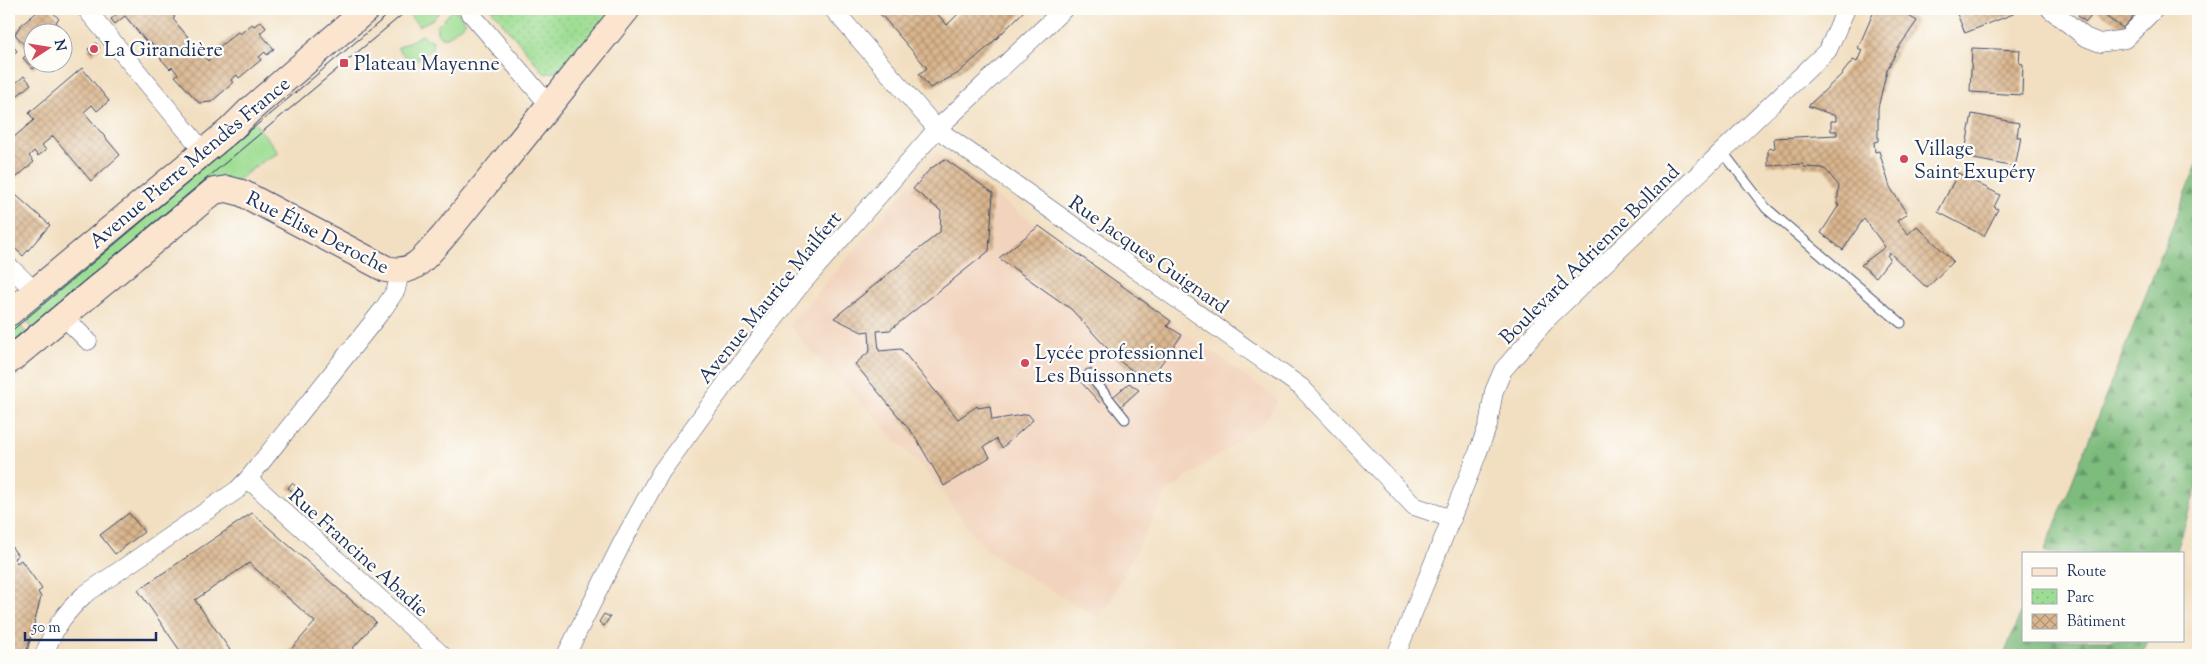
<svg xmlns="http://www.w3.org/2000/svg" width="2207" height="664" font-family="'Sorts Mill Goudy',serif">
<defs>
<pattern id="forest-firs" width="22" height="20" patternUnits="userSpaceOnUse" patternTransform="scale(1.25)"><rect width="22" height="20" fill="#7ebc7d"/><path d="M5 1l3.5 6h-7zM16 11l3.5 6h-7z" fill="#66996a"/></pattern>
<pattern id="park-dots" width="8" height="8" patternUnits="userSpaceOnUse" patternTransform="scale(1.25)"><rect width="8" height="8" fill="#9ddd93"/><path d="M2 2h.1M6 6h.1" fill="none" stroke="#87be81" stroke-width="1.8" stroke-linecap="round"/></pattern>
<pattern id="building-cross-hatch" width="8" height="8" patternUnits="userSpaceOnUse" patternTransform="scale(1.25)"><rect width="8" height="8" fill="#dab58d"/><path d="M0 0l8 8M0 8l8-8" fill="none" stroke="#b09476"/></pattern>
</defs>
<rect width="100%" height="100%" fill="#fdfcf7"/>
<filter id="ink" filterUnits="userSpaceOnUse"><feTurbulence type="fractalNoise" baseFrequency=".02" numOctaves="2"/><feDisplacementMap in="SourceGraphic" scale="10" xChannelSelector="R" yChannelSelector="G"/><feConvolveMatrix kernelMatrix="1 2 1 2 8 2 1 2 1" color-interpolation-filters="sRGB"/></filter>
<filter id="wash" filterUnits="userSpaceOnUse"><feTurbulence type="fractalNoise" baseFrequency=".0096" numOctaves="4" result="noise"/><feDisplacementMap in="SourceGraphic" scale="20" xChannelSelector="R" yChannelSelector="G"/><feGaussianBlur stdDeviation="1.12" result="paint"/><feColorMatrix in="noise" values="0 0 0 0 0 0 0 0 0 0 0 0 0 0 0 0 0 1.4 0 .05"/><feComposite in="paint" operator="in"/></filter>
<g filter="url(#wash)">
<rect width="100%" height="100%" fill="#f2dfc1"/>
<!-- built -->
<path fill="#f2d4be" d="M937,153L1278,400L1265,421L1166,493L1100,619L1014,568L984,548L928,474L789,326Z"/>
<!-- grass -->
<g fill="#9ddd93" stroke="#5c8678">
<path d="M404,9H442L433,19L419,26Z"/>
<path d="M454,9L466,22L448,37H441L437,33V26Z"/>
<path d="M422,35L433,41L432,49L412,63L397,48Z"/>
<path d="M250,117L279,153L263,161L35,331L20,313Z"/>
<path d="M14,318L29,336L9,353V323Z"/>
</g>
<!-- forest -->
<g fill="url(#forest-firs)" stroke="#4c766e">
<path d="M2198,162V483L2176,553H2044Z"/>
<path d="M2023,607V640H2148L2143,655H2004Z"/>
</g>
<!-- park -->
<path fill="url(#park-dots)" stroke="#5c8678" d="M491,9H614L559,71L545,74Z"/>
<g id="blocks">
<!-- building -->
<g fill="url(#building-cross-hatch)">
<path d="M41,9H50L59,19L56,22L69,38L62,44V32H32V42L28,46H25L15,34L20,26Z"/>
<path d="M123,9H168L175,17L173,19L208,61L221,50L219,47L238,32L240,34L252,24L254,26L261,21L266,28L260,33L274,49L267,55L265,52L259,57L261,60L239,78L237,75L231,80L233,83L211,102L199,103L175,76L178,74L172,67L170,69L160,58L163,56L152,43L149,45L125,16L115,24L111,19Z"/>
<path d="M876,9H933L947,25L963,9H1026L990,45L957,74L930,88L919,74L927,68Z"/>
<path d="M1875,9H1897L1917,21L1899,47L1887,70L1878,108V141L1874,142L1875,152L1879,151L1890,187L1907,214L1897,221L1908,234L1917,226L1953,261L1927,288L1890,253L1887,255L1890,259L1876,277L1861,265L1885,247L1864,218L1843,250L1821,233L1839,205H1837L1839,186L1826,170L1822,168L1804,167L1803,164L1768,166V149L1775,148L1774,138L1837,135V131H1831V121H1836V116L1808,106L1841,75L1853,60L1857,62L1862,50L1858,48Z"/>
<path d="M1955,9H2011L2013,14L1965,33Z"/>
<path d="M2083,9H2128L2135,14L2123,28L2096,10L2086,22L2078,16Z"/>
<path d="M9,41L17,51L9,58Z"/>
<path d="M96,43L100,48L92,55L88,49Z"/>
<path d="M1972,48L2020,50L2019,63L2023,64L2022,95L1970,92Z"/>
<path d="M32,50V62H41L33,69L23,58Z"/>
<path d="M82,68L109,101L97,111L92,105L84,112L120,155L91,181L53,136L42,145L46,150L38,156L34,151L29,156L34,162L9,184V132L14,137L34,120L29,113Z"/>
<path d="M24,76L31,84L9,103V89Z"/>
<path d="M1972,114L2019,123L2017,137H2021L2015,167L1964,157Z"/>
<path d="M945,159L993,193L989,251L890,330L877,331L879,351L901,349L958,419L977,406L978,408L990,406L992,420L1028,414L1033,420L1002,448L996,439L984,447L990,457L944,486L914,435L855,364L870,351L869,331L862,332L834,318L940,232L941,211L913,189L930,169Z"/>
<path d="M1958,173L2000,195L1994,207L1998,209L1984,236L1938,212Z"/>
<path d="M9,189L50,225L23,256L9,243Z"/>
<path d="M1039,226L1171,321L1167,326L1182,335L1148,382L1118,360L1071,309L999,258Z"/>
<path d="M1083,376L1104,399L1100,403L1079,380Z"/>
<path d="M1129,383L1139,390L1121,406L1113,397Z"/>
<path d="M292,483L300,490L296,494L288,488Z"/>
<path d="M129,513L144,532L115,554L100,535Z"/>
<path d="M252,513L376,622L347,655H286L315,622L249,563L195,600L230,650L223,655H183L138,590Z"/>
<path d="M9,543L18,556L14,558L17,563L21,560L42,589L38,592L41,597L26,655H9V626L13,613L9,612Z"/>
<path d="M604,614L610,617L604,626L599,622Z"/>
</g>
</g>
</g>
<g filter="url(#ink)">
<use href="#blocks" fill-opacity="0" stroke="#3b496d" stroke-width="1"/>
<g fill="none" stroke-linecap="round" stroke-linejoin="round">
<!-- service casing -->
<g stroke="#3b496d" stroke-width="11">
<g id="service">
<path d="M1722,151L1766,208L1901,323"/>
<path d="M1089,374L1125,419"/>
</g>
</g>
<!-- minor casing -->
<g stroke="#3b496d" stroke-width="19">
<g id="minor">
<path d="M86,9L204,152"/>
<path d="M467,9L550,106"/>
<path d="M833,9L937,129L1301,387L1414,506L1452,519"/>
<path d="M2050,9L2085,37L2100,43L2125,39L2155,9"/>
<path d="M9,266L35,291"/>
<path d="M62,315L88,341"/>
<path d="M248,479L442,655"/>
<path d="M44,655C54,628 63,615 84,595L237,490L248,479L384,308L396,290L400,272"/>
<path d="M566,655L623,541L661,472L734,372L798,288L937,129L1064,9"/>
<path d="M1396,655L1477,455L1488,425L1494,391L1503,370L1548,318L1828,50L1846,9"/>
</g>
</g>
<!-- secondary casing -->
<g stroke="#3b496d" stroke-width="28">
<g id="secondary">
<path d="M9,313L230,130L250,110L367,9"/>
<path d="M9,361L214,191L227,189L242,193L386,269C415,276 424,257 443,237L627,9"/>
</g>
</g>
<!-- service -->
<use href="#service" stroke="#fff" stroke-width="9"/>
<!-- minor -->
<use href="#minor" stroke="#fff" stroke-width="18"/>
<!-- secondary -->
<use href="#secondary" stroke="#fce5cf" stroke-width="26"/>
<!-- tram -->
<g stroke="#1b2f5e" stroke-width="1">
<path d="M9,333L395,9"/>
<path d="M9,344L409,9"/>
</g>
</g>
</g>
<!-- markers -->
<g fill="#d1495b" stroke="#fdfcf7" stroke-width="2">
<circle cx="94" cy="49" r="5"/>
<rect x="339" y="58" width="10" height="10" rx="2.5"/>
<circle cx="1904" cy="159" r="5"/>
<circle cx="1025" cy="363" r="5"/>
</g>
<g text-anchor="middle" stroke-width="4.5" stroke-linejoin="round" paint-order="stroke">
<!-- poi labels -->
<g font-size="20" fill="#1b2f5e" stroke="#fdfcf7" text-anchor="start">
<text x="104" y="56">La Girandière</text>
<text x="354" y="70">Plateau Mayenne</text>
<text x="1914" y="155">Village<tspan x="1914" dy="23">Saint Exupéry</tspan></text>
<text x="1035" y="359">Lycée professionnel<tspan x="1035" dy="23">Les Buissonnets</tspan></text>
</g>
<!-- street labels -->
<g font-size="20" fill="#1b2f5e" stroke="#fdfcf7">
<text transform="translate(189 162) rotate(-40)" y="7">Avenue Pierre Mendès France</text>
<text transform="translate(318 232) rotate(27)" y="7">Rue Élise Deroche</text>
<text transform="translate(1149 254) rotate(35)" y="7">Rue Jacques Guignard</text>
<text transform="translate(1589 254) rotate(-45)" y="7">Boulevard Adrienne Bolland</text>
<text transform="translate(769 297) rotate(-51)" y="7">Avenue Maurice Mailfert</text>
<text transform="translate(359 552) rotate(42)" y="7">Rue Francine Abadie</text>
</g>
</g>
<!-- margin -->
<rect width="2207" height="664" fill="none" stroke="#fdfcf7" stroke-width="30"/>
<!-- legend -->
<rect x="2022" y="552" width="162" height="90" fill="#fdfcf7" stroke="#a3aaba"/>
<rect x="2032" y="568" width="25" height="8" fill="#fce5cf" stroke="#a3aaba"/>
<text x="2067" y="576" font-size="15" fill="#1b2f5e">Route</text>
<rect x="2032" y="589" width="25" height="15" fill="url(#park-dots)" stroke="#a3aaba"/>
<text x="2067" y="602" font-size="15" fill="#1b2f5e">Parc</text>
<rect x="2032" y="614" width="25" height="15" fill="url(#building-cross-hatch)" stroke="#a3aaba"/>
<text x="2067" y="626" font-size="15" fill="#1b2f5e">Bâtiment</text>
<!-- north arrow -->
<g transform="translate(48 48) rotate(78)"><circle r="24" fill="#fdfcf7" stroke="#a3aaba"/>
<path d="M0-4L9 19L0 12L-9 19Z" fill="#d1495b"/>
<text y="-8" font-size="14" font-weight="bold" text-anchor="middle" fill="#1b2f5e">N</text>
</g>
<!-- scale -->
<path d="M25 632v8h131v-8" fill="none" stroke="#1b2f5e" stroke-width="2.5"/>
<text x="32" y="632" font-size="15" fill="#1b2f5e" stroke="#fdfcf7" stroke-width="4" paint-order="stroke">50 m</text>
</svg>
